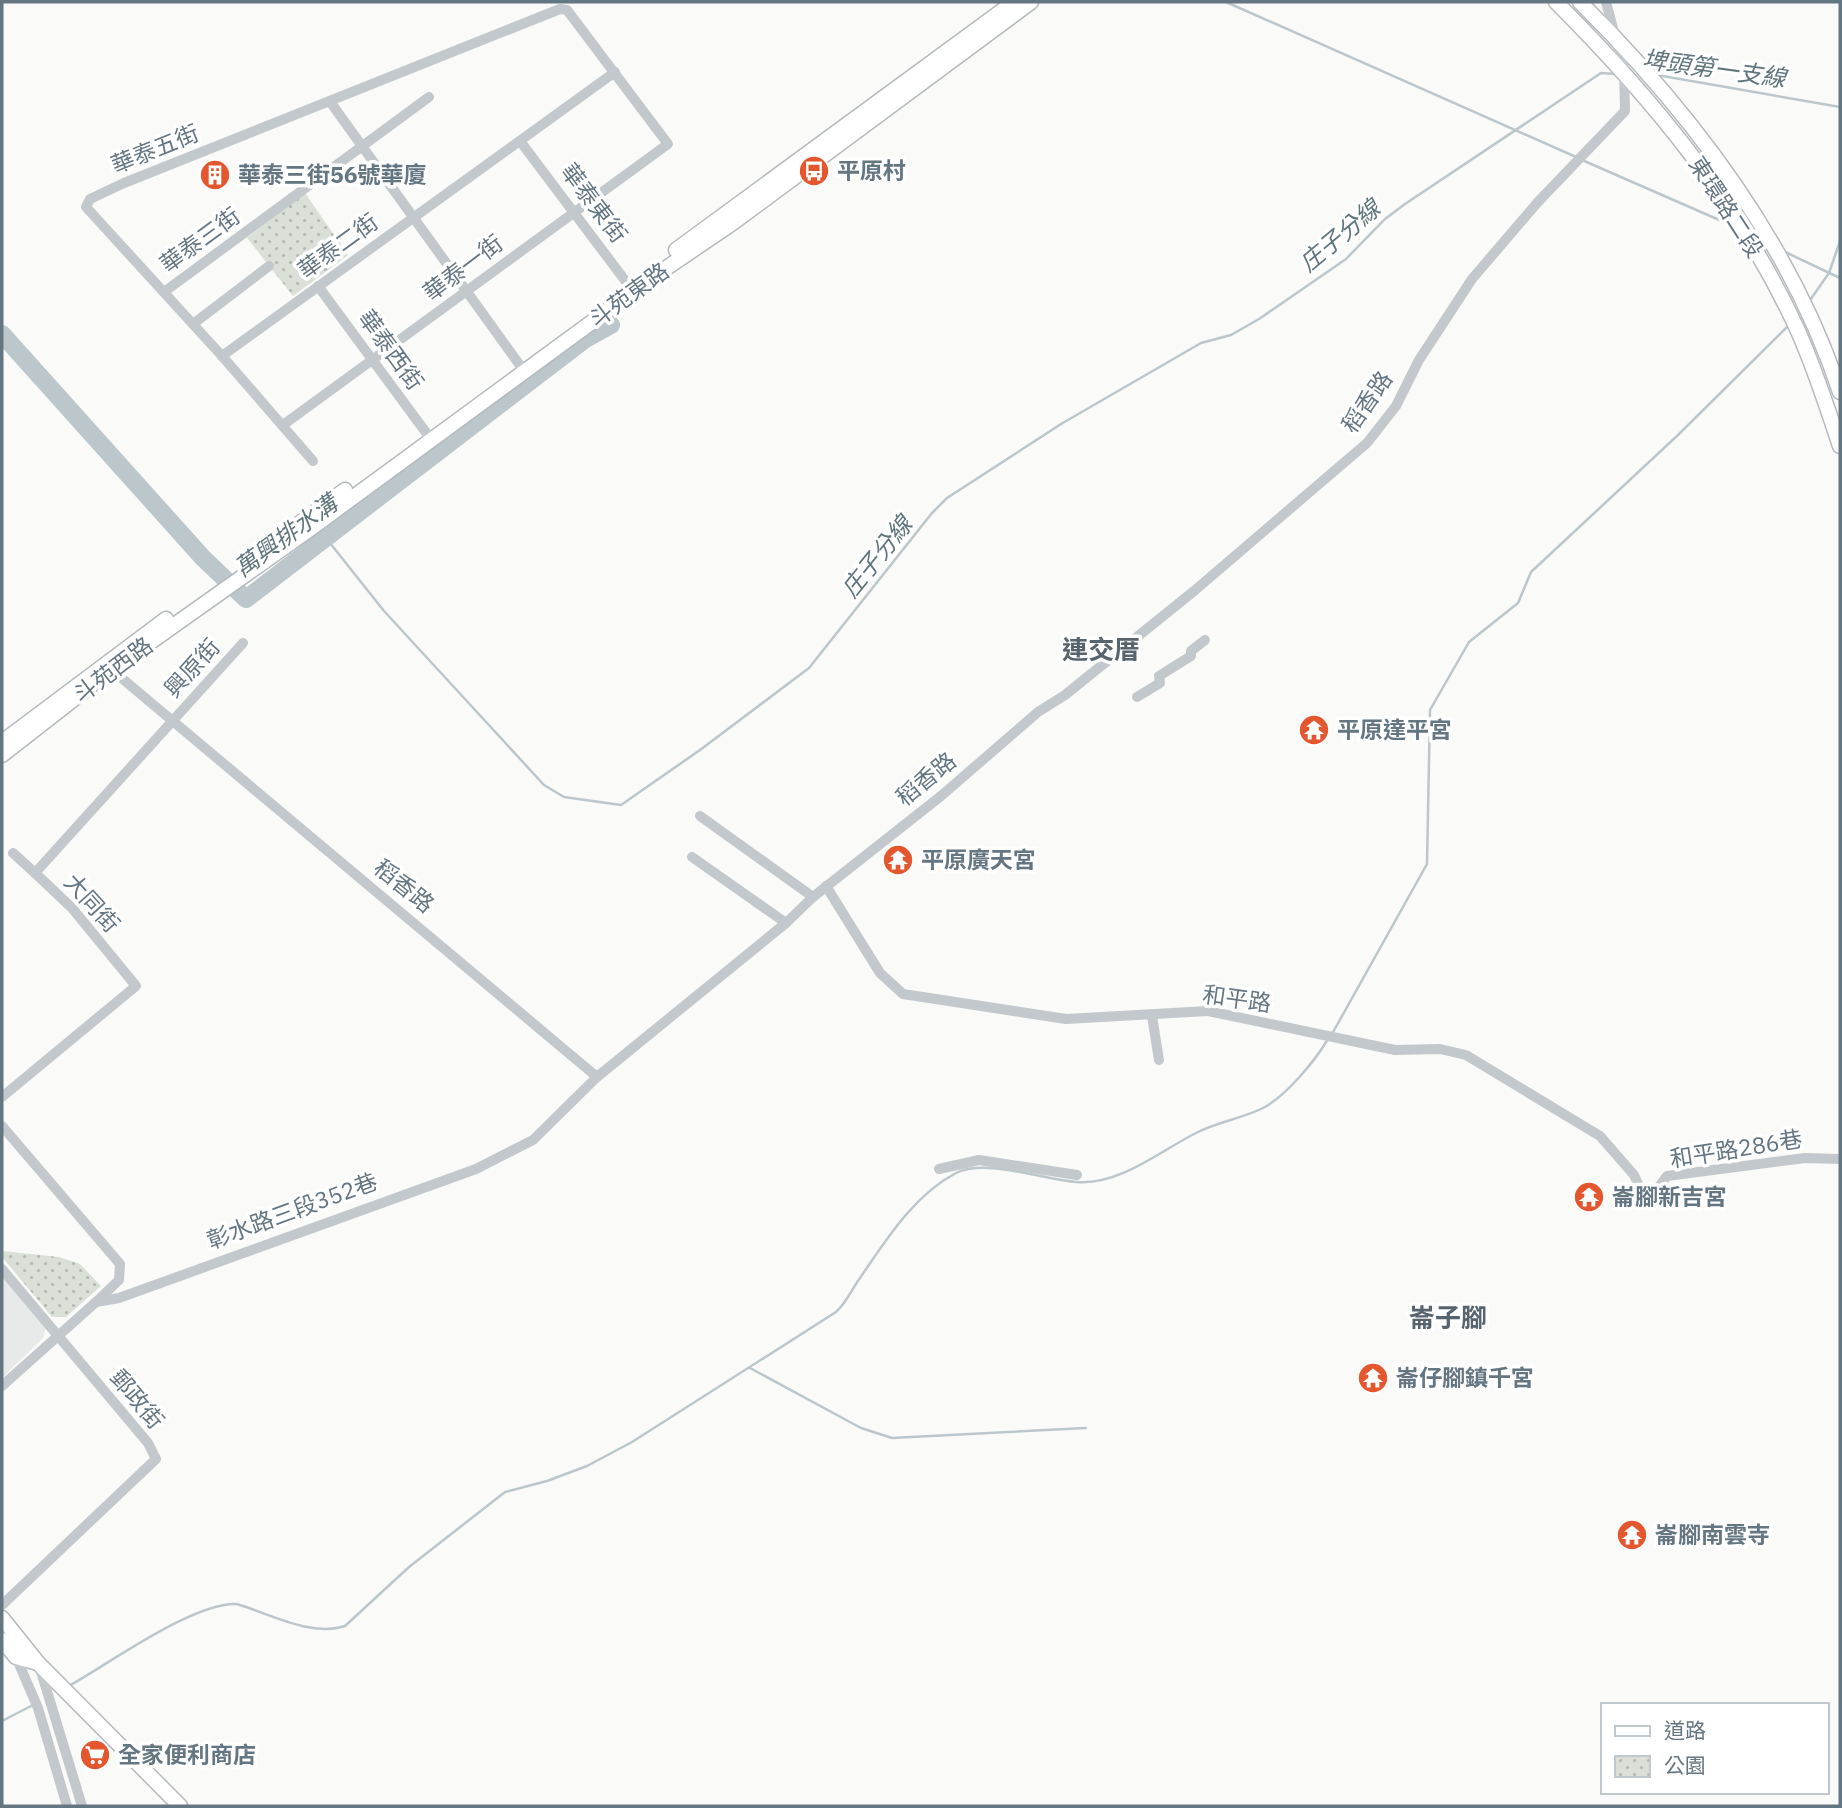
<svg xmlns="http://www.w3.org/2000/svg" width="1842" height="1808" font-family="'IBM Plex Sans','Noto Sans TC',sans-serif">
<defs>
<pattern id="park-dots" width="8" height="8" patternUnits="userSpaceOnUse" patternTransform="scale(1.75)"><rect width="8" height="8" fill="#dadfd7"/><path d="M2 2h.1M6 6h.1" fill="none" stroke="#b4b9b4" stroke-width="1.8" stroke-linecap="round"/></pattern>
</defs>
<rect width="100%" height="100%" fill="#fafaf8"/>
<!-- built -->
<path fill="#e8e9e9" d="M2,1276L46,1327L43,1338L2,1378Z"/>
<!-- park -->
<g fill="url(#park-dots)">
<path d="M305,193L348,255L293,296L247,238Z"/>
<path d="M2,1251L59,1257L80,1264L101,1286L66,1317H52L2,1257Z"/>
</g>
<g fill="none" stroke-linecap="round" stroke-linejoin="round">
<!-- stream -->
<g stroke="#bbc7cb" stroke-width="2.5">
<path d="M1226,2L1576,157"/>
<path d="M1657,75L1840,107"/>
<path d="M1582,160L1733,226"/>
<path d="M1783,251L1840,278"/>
<path d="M1808,303L1829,273L1840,241"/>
<path d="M326,538L384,611L544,785L564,797L621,805L700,750L809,668L932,513L947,498L1061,424L1201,343L1231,335L1259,319L1346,259L1385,219L1405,204L1601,73L1616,74"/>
<path d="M1332,1034L1427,864L1430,710L1469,642L1518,603L1531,572L1678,435L1790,324"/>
<path d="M750,1368L861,1428L892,1438L1086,1428"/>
<path d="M67,1687C109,1664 193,1602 237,1604C270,1614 311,1637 345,1626L409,1567L505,1492L547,1481L587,1466L632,1442L836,1312C848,1301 851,1290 860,1278C886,1240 914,1195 956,1173C986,1158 1044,1180 1077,1182C1121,1185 1161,1150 1198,1132C1218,1122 1243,1118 1263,1108C1286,1096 1315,1061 1328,1039"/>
<path d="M2,1721L33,1705"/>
</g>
<!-- river -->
<path stroke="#bbc7cb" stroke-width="18" d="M2,334L203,558L246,599L584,340L611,325"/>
<!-- major casing -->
<g stroke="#b5babe" stroke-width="17">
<g id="major">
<path d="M1556,2C1653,99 1740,204 1798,331C1815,369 1827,407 1840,446"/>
<path d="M1580,2C1691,112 1790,241 1840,392"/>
<path d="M676,250L1014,2"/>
<path d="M254,557L345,490"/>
<path d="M2,742L166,619"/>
<path d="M2,755L111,670L310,529L656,275L734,222L1031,2"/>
<path d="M2,1618L38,1663L180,1806"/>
<path d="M2,1640L16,1657L38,1663"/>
</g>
</g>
<!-- minor -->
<g stroke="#c3c8cc" stroke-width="10">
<path d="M331,103L524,371"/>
<path d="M520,141L633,291"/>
<path d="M318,286L430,438"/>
<path d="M164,292L429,97"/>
<path d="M193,324L269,266"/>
<path d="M222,356L615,72"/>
<path d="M283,425L668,144L567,10L560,9L124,183L90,199L86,207L222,356L313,461"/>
<path d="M106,665L597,1077"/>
<path d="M1137,697L1160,683L1159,676L1191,656V651L1205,640"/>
<path d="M700,816L813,897"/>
<path d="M13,853L35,873"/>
<path d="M692,857L786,923"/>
<path d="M826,886L880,973L903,994L1066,1019L1208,1011L1395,1050L1440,1049L1466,1055L1600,1136L1634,1175L1644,1197L1658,1188L1667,1176L1805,1158L1840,1159"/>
<path d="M1152,1016L1159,1060"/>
<path d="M2,1097L136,986L72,908L35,873L243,643"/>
<path d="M2,1126L120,1264L119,1280L96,1302"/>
<path d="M939,1169L979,1160L1077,1175"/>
<path d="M2,1269L148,1443L156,1459L2,1605"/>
<path d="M2,1386L96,1302L119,1298L476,1169L533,1140L597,1077L786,923L813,897L941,796L1038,712L1065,695L1194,591L1367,443L1396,406L1419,360L1472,279L1537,203L1625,111L1624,69L1606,2"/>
<path d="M16,1657L38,1708L67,1806"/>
<path d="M39,1665L82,1806"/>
</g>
<!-- major -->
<use href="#major" stroke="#fff" stroke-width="14"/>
</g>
<!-- icons -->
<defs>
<g id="bus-disc" transform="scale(1.575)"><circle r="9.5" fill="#e4572e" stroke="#fff"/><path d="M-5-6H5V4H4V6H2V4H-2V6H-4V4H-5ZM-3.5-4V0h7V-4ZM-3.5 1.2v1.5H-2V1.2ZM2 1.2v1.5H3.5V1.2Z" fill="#fff"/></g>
<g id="building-disc" transform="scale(1.575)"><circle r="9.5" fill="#e4572e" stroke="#fff"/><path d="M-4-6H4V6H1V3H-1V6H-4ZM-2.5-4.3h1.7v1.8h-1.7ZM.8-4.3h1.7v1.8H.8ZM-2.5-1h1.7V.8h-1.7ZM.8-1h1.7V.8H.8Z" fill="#fff"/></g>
<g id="temple-disc" transform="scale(1.575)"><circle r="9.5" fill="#e4572e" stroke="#fff"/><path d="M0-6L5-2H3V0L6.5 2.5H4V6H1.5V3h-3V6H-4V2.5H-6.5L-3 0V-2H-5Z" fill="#fff"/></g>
<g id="supermarket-disc" transform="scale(1.575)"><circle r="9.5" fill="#e4572e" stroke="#fff"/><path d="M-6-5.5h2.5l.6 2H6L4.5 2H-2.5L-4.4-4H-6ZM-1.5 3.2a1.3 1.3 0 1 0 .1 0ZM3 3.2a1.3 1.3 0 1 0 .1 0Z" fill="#fff"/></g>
</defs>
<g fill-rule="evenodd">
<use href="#bus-disc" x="814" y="171"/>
<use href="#building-disc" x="215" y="175"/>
<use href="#temple-disc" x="1314" y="730"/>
<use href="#temple-disc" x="898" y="860"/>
<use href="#temple-disc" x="1589" y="1197"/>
<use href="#temple-disc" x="1373" y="1378"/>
<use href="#temple-disc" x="1632" y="1535"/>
<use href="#supermarket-disc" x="95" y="1755"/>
</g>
<g text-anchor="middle" stroke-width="7" stroke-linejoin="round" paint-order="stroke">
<!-- street labels -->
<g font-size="23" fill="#657683" stroke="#fff">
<text transform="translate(155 149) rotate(-22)" y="8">華泰五街</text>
<text transform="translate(594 203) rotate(53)" y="8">華泰東街</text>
<text transform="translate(1726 207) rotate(57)" y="8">東環路二段</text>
<text transform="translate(200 240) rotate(-36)" y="8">華泰三街</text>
<text transform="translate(338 246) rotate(-36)" y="8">華泰二街</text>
<text transform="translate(463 268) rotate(-37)" y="8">華泰一街</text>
<text transform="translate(629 295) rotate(-36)" y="8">斗苑東路</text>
<text transform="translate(391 350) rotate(54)" y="8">華泰西街</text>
<text transform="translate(1367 402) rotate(-55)" y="8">稻香路</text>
<text transform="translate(192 668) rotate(-48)" y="8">興原街</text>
<text transform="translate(113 670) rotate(-37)" y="8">斗苑西路</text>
<text transform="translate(926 779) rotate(-39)" y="8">稻香路</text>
<text transform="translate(404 886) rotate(39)" y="8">稻香路</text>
<text transform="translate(92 903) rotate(48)" y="8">大同街</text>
<text transform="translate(1237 999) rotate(8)" y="8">和平路</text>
<text transform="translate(1736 1149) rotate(-9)" y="8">和平路286巷</text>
<text transform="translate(292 1211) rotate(-20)" y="8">彰水路三段352巷</text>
<text transform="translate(137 1399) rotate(50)" y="8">郵政街</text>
</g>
<!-- poi labels -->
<g font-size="23" font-weight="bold" fill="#657683" stroke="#fff" text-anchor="start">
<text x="837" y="179">平原村</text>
<text x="238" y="183">華泰三街56號華廈</text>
<text x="1337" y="738">平原達平宮</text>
<text x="921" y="868">平原廣天宮</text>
<text x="1612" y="1205">崙腳新吉宮</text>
<text x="1396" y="1386">崙仔腳鎮千宮</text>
<text x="1655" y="1543">崙腳南雲寺</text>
<text x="118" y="1763">全家便利商店</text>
</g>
<!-- water labels -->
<g font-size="24" font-style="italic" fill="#60757c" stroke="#fff">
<text transform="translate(1714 69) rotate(8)" y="8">埤頭第一支線</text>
<text transform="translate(1340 236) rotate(-40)" y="8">庄子分線</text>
<text transform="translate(286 536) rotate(-36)" y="8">萬興排水溝</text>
<text transform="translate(877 557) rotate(-51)" y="8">庄子分線</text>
</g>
<!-- quarter labels -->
<g font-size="26" font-weight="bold" fill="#57646e" stroke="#fff">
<text x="1101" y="659">連交厝</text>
<text x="1448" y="1327">崙子腳</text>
</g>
</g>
<!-- border -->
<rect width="1842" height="1808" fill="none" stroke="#657683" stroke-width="7"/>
<!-- legend -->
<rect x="1601" y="1703" width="228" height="91" fill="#ffffff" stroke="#c1c8cd" stroke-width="2"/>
<rect x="1615" y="1726" width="35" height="10" fill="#ffffff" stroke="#c1c8cd" stroke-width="2"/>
<text x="1664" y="1738" font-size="21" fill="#657683">道路</text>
<rect x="1615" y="1756" width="35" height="21" fill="url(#park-dots)" stroke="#c1c8cd" stroke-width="2"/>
<text x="1664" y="1773" font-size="21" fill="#657683">公園</text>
</svg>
